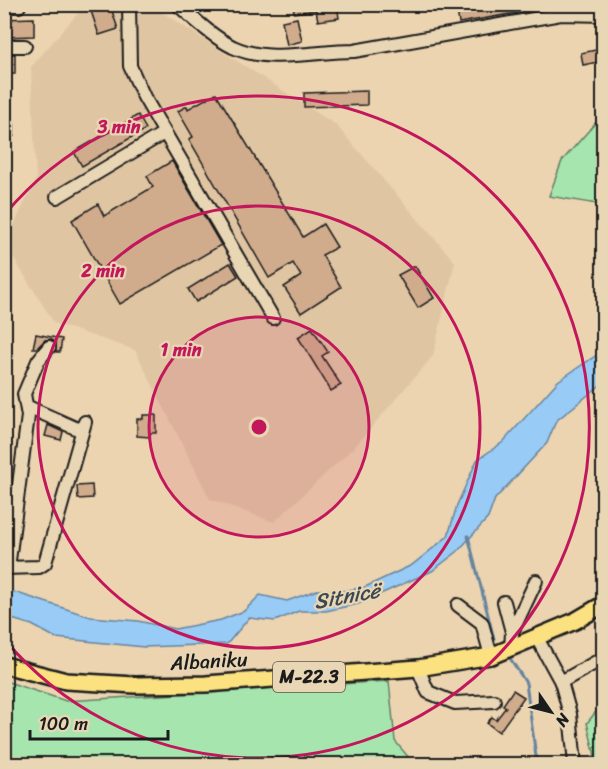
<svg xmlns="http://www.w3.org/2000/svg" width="608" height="769" font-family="Sriracha,sans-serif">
<rect width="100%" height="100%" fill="#ecd4b1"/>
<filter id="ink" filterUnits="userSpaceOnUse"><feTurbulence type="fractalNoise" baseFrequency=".0167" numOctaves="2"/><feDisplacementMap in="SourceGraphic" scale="12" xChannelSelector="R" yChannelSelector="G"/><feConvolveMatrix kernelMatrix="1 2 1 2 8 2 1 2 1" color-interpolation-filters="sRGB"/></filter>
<g filter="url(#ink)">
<!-- built -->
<path fill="#e0c5a3" d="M85,5H151L336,125L455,262L433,356L356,445L274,522L210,499L135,350L54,323L13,257V227L36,179L31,67Z"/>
<!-- green -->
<g fill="#a6e5ae" stroke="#618065" stroke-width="1.5">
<path d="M598,120L603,123V215L597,204L549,196L562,161Z"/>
<path d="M5,681L66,701L389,681L395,741L414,764H5Z"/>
<path d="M603,703V764H597L587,723Z"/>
</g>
<!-- water -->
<path fill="#98cbf5" stroke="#66859e" stroke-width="1.5" d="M603,351V383L556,421L547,443L495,499L488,518L457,552L432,571L358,604L326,611H299L275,621L249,618L227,644L144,647L56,638L32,625L5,617V589L91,617L138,621L175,629L221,620L244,611L260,595L287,601L317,590L343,591L365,587L412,565L448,536L457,505L477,460L503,442L558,381Z"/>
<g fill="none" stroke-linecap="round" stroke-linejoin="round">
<!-- stream -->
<g stroke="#66859e" stroke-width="3">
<path d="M468,536L494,639"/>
<path d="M508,655L526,683L537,764"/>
</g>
</g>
<!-- building -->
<g fill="#d0ac8d" stroke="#1c1c1c" stroke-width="1.5">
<path d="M293,4H337L339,18L318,21L316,10L294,13Z"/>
<path d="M456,4H545V8L459,23Z"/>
<path d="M110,5L118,29L99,35L91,11Z"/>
<path d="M34,18V36L4,37V19Z"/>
<path d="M297,18L302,41L287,45L282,21Z"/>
<path d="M601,49L603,61L583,65L581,53Z"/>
<rect x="4" y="54" width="11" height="20"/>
<path d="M367,91V105L304,107V93Z"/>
<path d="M216,93L303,237L323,224L337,247L322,255L341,287L301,313L284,287L301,276L293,263L269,278L189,139L193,137L178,111L187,106L188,109Z"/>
<path d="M138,115L146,129L82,166L74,152Z"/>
<path d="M4,124H14V136L4,135Z"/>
<path d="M172,161L221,245L120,304L72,220L98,204L104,216L153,187L147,176Z"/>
<path d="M230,263L238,276L196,302L188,289Z"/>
<path d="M415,266L434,298L418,308L398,275Z"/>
<path d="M312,328L328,352L322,356L341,385L331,391L298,337Z"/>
<path d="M36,334L62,339L60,352H56V343L51,339L45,340L37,348H33Z"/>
<path d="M143,415H156V433H150V437L137,436V419H143Z"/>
<path d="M48,425L63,432L61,440L45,436Z"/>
<path d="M92,485L93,498L78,499L77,486Z"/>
<path d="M513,690L524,697L499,732L487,723L492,717L496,720L506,707L503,705Z"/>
</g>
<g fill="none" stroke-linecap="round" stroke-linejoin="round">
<!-- minor casing -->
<g stroke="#1c1c1c" stroke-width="16">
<g id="minor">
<path d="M129,4L130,66L144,97L273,318"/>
<path d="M177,4C194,19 213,37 233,47C269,64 315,51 354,51L561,14L604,15"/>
<path d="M4,6H19"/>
<path d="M4,46H25"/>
<path d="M57,197L164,133"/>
<path d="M28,407L82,431"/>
<path d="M4,568L39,567L45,563L85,422"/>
<path d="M8,568L28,416L24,394L38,361L49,347"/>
<path d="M504,602L512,632"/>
<path d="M458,605L482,623L491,656"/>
<path d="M537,638L561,682L598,661"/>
<path d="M511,649L512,632L536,581"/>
<path d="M418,668L428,692L455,703L494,701"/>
<path d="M561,682L570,714L575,764"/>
</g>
</g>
<!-- major casing -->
<g stroke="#1c1c1c" stroke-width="20">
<path id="major" d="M4,665L66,681L135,685L206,684L418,668L491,656L575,621L604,604"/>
</g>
<!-- minor -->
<use href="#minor" stroke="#e9d6b4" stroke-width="12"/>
<!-- major -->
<use href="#major" stroke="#fbe180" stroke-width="15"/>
</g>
</g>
<!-- distance rings -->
<circle cx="259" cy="427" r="110" fill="#c2185b" fill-opacity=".12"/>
<g fill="none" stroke="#c2185b" stroke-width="3">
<circle cx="259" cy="427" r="110"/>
<circle cx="259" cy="427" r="221"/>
<path d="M5 214A331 331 0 1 1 5 640"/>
</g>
<g text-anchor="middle" stroke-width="4.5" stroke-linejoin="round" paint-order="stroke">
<!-- shield labels -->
<rect fill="#e9d6b4" stroke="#5a544a" stroke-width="1.5" x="273" y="662" width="72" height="30" rx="4.5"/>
<g font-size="18" font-weight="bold" fill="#1c1c1c">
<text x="309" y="683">M-22.3</text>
</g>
<!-- street labels -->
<g font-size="20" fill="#1c1c1c" stroke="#e9d6b4">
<text transform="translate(209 661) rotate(-3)" y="7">Albaniku</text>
</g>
<!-- water labels -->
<g font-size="21" font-style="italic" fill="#3b4852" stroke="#e9d6b4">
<text transform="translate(347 596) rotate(-10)" y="7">Sitnicë</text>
</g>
</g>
<circle cx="259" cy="427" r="9" fill="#c2185b" stroke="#e9d6b4" stroke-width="3"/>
<g font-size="18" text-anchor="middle" font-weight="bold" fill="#c2185b" stroke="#e9d6b4" stroke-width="4.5" stroke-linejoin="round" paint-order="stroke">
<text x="119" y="133">3 min</text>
<text x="103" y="277">2 min</text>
<text x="181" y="356">1 min</text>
</g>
<!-- margin -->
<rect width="608" height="769" fill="none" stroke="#e9d6b4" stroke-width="24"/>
<rect x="12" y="12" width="584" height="745" fill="none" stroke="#1c1c1c" stroke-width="2" filter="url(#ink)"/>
<!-- north arrow -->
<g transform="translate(551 712) rotate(125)" stroke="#e9d6b4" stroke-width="4.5" paint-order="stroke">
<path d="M0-4.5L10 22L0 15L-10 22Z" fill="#1c1c1c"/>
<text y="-9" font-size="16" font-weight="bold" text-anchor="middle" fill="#1c1c1c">N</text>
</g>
<!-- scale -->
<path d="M30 730v9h138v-9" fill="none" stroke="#1c1c1c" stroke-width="3"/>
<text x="39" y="730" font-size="18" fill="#1c1c1c" stroke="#e9d6b4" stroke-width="4.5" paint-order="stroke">100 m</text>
</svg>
